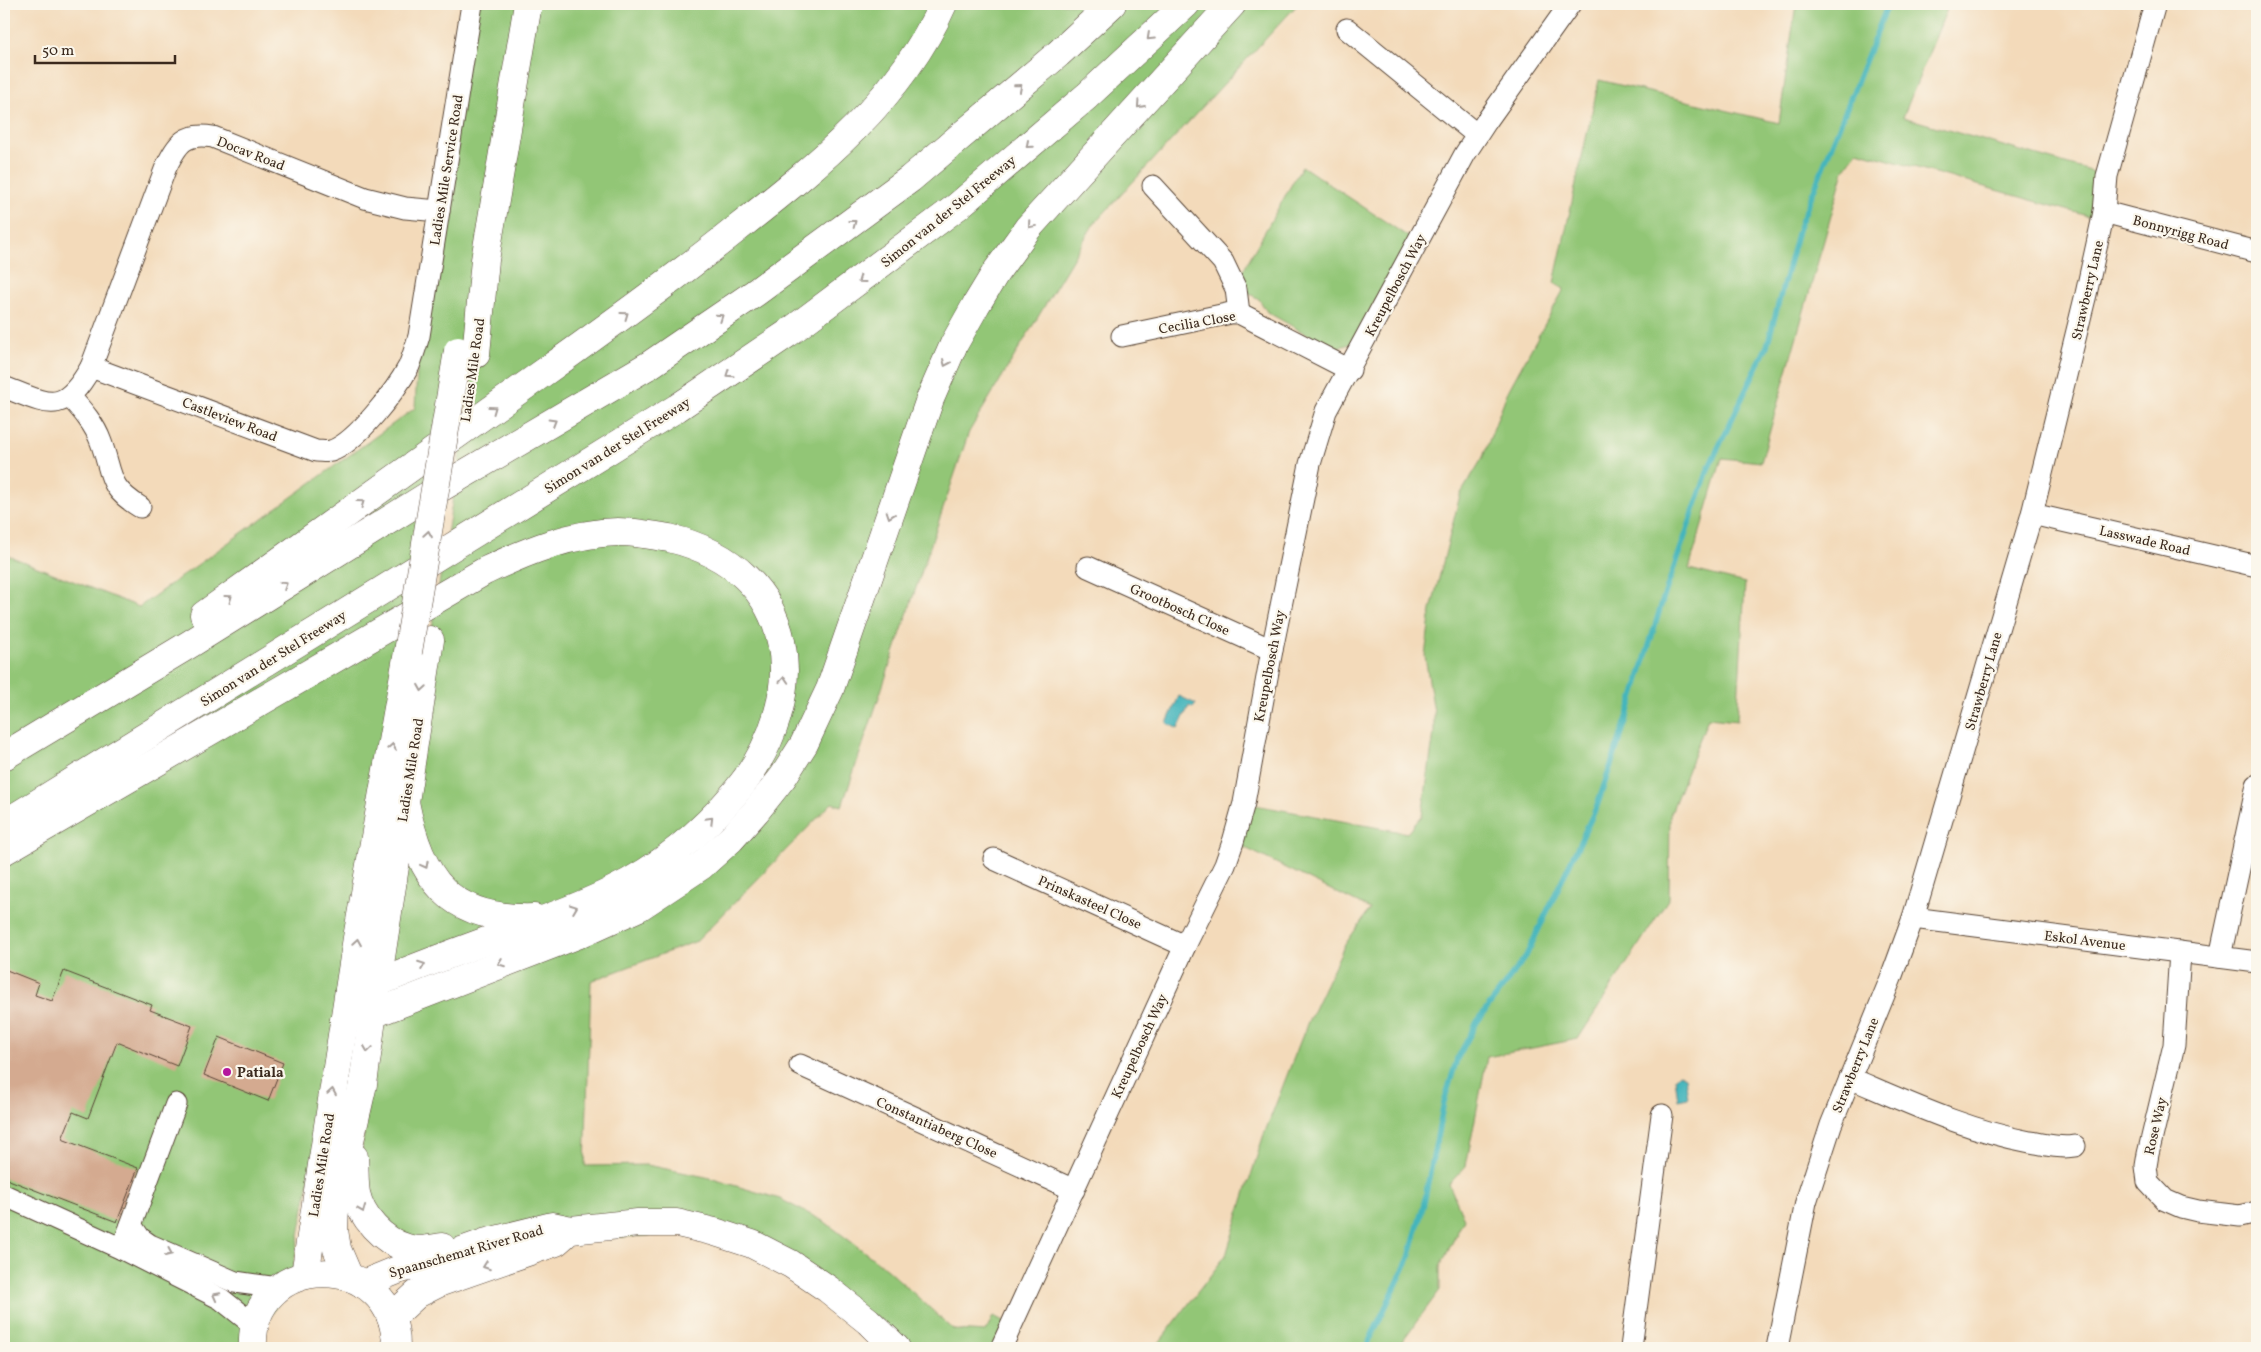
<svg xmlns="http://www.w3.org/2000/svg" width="2261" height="1352" font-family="Vollkorn,serif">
<rect width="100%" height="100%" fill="#fbf7ec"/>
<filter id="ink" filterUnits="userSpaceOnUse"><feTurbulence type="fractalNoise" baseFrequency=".02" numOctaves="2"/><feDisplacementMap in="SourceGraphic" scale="10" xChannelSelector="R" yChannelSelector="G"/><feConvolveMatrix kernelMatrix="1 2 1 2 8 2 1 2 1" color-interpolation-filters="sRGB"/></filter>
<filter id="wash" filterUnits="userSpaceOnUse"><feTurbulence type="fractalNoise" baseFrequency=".0096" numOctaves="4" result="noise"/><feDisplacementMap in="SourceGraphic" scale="20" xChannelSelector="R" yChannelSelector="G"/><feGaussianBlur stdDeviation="1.12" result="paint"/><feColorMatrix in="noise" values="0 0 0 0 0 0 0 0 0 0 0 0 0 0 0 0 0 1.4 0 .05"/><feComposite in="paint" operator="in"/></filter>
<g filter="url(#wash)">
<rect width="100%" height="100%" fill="#f3daba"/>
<!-- green -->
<g fill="#92c676" stroke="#66784a">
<path d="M472,4H1298L1093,225L969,432L842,806L832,803L697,941L591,981L585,1166L647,1165L706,1177L780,1199L825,1222L887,1269L954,1330L986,1332L993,1316L1012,1325L1001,1348H896L868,1321L715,1232L408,1249L356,1193L430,640L476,354L483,264L458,351L291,1280L253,1348H4V554L139,607L415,408L419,336Z"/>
<path d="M1796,4H1949L1903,117L2107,176L2102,220L1857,151L1844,170L1761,462L1722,458L1689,569L1745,583L1737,721L1708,718L1670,815L1669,898L1578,1039L1487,1057L1466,1166L1449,1184L1464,1219L1440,1267V1290L1397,1348H1155L1226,1255L1263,1137L1307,1024L1344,946L1370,909L1233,842L1244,803L1407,833L1422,816L1434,733V712L1425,656L1431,610L1460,495L1483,457L1507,393L1564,289L1554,283L1599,80L1779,123Z"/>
<path d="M1302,166L1410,238L1352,343L1338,348H1331L1267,312L1259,299L1243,290L1236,275L1242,272Z"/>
</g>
<!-- water -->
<g fill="#45b5bc" stroke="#40706d">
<path d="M1179,696L1196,704L1193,708L1189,706L1178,729L1167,723Z"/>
<path d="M1679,1074L1685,1077L1688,1098L1678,1100L1675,1078Z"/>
</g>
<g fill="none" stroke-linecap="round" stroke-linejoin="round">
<!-- stream -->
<path stroke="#45b5bc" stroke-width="5.5" d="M1366,1348L1409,1258L1424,1203L1444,1102L1457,1059L1477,1022L1526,956L1597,806L1628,715L1663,599L1709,467L1767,346L1798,230L1888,4"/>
</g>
<g id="blocks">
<!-- building -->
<g fill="#d4aa90">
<path d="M4,969L39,983L35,995L52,1001L64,971L152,1005L150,1010L192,1026L177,1066L117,1042L88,1118L73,1112L62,1139L138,1168L117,1222L4,1178Z"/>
<path d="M219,1037L283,1063L268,1101L204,1075Z"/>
</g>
</g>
</g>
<g filter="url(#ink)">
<use href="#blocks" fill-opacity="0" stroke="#574435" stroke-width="1"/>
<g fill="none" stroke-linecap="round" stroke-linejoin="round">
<!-- minor casing -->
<g stroke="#574435" stroke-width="23">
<g id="minor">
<path d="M1347,29L1477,135"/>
<path d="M1153,186L1223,262L1236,289L1239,313"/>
<path d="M2104,212L2257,252"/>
<path d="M1122,336L1231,313H1239L1350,370"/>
<path d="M91,367L166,167C178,143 185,132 213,137L365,198L405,208L439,211"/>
<path d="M4,387C50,405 63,416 91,367L316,451C321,451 327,452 331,451C356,443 397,389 409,366C413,356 416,346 419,336L472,4"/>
<path d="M70,397C83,411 95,425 101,442C113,475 107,487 140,507"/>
<path d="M2032,514L2257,566"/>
<path d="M1088,567L1272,650"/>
<path d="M994,859L1185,946"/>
<path d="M1913,918L2257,962"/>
<path d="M2180,952L2174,1045L2148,1154L2146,1166L2148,1182L2165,1200L2181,1207L2198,1211L2240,1216L2257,1212"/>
<path d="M2220,957L2257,785"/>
<path d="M800,1065L1074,1190"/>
<path d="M1850,1078C1909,1103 1966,1130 2030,1142C2045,1144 2059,1149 2075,1146"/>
<path d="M176,1104L122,1249L221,1299L255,1326"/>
<path d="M4,1195L122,1249"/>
<path d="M131,1225L140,1238L150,1245L235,1282L278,1288"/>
<path d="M1001,1348L1185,946L1225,865L1233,842L1244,803L1272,650L1310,464L1326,411L1465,154L1486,122L1570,4"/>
<path d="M1631,1348L1662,1115"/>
<path d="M1777,1348L1806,1202L1831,1125L1891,978L1913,918L2032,514L2086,294L2104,212L2107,176L2155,4"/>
</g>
</g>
<!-- major casing -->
<g stroke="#574435" stroke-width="29">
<g id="major">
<path d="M476,354L485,260L528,4"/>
<path d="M354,1157C355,1169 354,1181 356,1193C361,1217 382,1241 407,1248C418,1252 430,1249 442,1247"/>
<path d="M305,1275L357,938L408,652"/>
<path d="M349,1277L337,1249L334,1230L335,1205L363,1084L377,983L430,640"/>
<path d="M363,1284L400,1269L425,1264L487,1242L552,1226L571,1230L638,1223H677L715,1232L752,1244L791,1264L828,1289L868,1321L896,1348"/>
<path d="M391,1318L417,1294L441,1282L556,1242L564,1235"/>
<path d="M253,1348C248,1250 397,1247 396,1348"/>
</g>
</g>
<!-- highway casing -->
<g stroke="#574435" stroke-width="29">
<g id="highway">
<path d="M204,615C315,536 426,457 536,378C605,329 673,280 739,227C818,165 901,99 943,4"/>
<path d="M4,756L190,644L437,490L651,364L755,293L910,179L1058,54L1112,4"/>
<path d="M405,802C420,879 449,921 534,918"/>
<path d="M4,824L677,408L787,334L958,206L1087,96L1186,4"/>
<path d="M4,851L485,571C527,551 571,533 618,532C635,532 652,535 669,538C801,569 814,699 735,793C702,833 658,869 612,891C578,908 542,920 508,933C464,949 420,965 377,983L349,991"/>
<path d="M344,1020L373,1014L577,935L639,907L701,866L731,839L756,811L783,777L804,744L830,689L930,399L954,344L976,305L996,272L1028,228L1232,4"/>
</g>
</g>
<!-- minor -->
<use href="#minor" stroke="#fff" stroke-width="21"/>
<!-- major -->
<use href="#major" stroke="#fff" stroke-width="28"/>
<!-- highway -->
<use href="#highway" stroke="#fff" stroke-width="28"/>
<!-- major-bridge casing -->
<g stroke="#574435" stroke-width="29" stroke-linecap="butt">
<path id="major-bridge" d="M408,652L458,351"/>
</g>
<!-- major-bridge -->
<use href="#major-bridge" stroke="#fff" stroke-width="28"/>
</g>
<!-- one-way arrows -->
<defs><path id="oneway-chevron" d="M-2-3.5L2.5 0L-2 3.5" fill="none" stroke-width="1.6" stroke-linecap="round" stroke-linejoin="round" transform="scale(1.25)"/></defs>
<g stroke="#a79f9a">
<use href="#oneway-chevron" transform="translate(1150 37) rotate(137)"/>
<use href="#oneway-chevron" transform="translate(1019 87) rotate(-41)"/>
<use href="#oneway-chevron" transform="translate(1140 105) rotate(132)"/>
<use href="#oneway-chevron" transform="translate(1029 145) rotate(139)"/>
<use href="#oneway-chevron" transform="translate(853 223) rotate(-37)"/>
<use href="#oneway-chevron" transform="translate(1031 225) rotate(130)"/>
<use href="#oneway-chevron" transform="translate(861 280) rotate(144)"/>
<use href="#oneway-chevron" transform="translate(625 315) rotate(-36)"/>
<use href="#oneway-chevron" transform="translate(720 317) rotate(-34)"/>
<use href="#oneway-chevron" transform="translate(946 363) rotate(114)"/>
<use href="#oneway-chevron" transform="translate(729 374) rotate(146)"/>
<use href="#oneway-chevron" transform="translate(493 409) rotate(-36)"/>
<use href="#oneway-chevron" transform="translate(553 422) rotate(-31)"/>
<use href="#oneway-chevron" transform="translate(361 503) rotate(-36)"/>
<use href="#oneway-chevron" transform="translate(890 515) rotate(109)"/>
<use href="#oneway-chevron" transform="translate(428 534) rotate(-81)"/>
<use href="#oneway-chevron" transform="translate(284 585) rotate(-32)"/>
<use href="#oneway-chevron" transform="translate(229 598) rotate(-36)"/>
<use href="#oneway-chevron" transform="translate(784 680) rotate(-86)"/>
<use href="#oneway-chevron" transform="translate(422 688) rotate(99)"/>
<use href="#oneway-chevron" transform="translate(392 747) rotate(-80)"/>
<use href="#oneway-chevron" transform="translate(710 820) rotate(-45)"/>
<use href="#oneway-chevron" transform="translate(425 865) rotate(62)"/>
<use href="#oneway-chevron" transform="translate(574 908) rotate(-21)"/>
<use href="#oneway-chevron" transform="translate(357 942) rotate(-81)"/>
<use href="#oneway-chevron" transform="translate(501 963) rotate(159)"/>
<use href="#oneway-chevron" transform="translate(422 965) rotate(-21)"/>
<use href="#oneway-chevron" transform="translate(368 1049) rotate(98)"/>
<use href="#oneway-chevron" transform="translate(332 1092) rotate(-81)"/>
<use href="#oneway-chevron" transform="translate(362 1209) rotate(68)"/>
<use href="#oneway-chevron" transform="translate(169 1253) rotate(24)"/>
<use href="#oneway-chevron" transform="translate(486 1266) rotate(160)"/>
<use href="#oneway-chevron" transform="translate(216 1296) rotate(-152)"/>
</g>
</g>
<!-- markers -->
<circle fill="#b5179e" stroke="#fbf7ec" stroke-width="2" cx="227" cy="1072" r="5"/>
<g text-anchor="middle" stroke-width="4.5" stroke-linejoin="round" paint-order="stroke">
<!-- street labels -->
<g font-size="14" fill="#3b2a1e" stroke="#fbf7ec">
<text transform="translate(251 153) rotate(21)" y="5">Docav Road</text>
<text transform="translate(446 170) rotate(-81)" y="5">Ladies Mile Service Road</text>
<text transform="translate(948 211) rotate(-39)" y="5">Simon van der Stel Freeway</text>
<text transform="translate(2181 232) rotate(15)" y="5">Bonnyrigg Road</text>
<text transform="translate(1395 285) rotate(-62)" y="5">Kreupelbosch Way</text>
<text transform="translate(2087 290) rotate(-77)" y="5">Strawberry Lane</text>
<text transform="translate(1197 322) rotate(-10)" y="5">Cecilia Close</text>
<text transform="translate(472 370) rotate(-82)" y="5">Ladies Mile Road</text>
<text transform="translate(230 419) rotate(21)" y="5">Castleview Road</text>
<text transform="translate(617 445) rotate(-32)" y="5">Simon van der Stel Freeway</text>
<text transform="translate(2145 540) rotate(13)" y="5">Lasswade Road</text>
<text transform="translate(1180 609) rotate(24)" y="5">Grootbosch Close</text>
<text transform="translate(273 658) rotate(-32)" y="5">Simon van der Stel Freeway</text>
<text transform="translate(1269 666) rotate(-79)" y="5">Kreupelbosch Way</text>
<text transform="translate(1983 681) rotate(-74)" y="5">Strawberry Lane</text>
<text transform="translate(410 770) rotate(-81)" y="5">Ladies Mile Road</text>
<text transform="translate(1090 902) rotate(24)" y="5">Prinskasteel Close</text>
<text transform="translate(2085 940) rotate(7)" y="5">Eskol Avenue</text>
<text transform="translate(1139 1046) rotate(-65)" y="5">Kreupelbosch Way</text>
<text transform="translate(1855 1065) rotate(-68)" y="5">Strawberry Lane</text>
<text transform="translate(2155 1126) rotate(-77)" y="5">Rose Way</text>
<text transform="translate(937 1127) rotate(24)" y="5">Constantiaberg Close</text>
<text transform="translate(321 1165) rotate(-81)" y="5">Ladies Mile Road</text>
<text transform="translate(466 1251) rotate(-16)" y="5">Spaanschemat River Road</text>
</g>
<!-- poi labels -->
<g font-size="14" font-weight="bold" fill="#3b2a1e" stroke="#fbf7ec" text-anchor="start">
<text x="237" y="1077">Patiala</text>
</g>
</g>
<!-- margin -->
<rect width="2261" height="1352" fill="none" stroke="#fbf7ec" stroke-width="20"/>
<!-- scale -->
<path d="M35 55v8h140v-8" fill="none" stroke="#3b2a1e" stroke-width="2.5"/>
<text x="42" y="55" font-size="15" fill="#3b2a1e" stroke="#fbf7ec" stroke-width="4" paint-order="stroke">50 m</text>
</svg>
